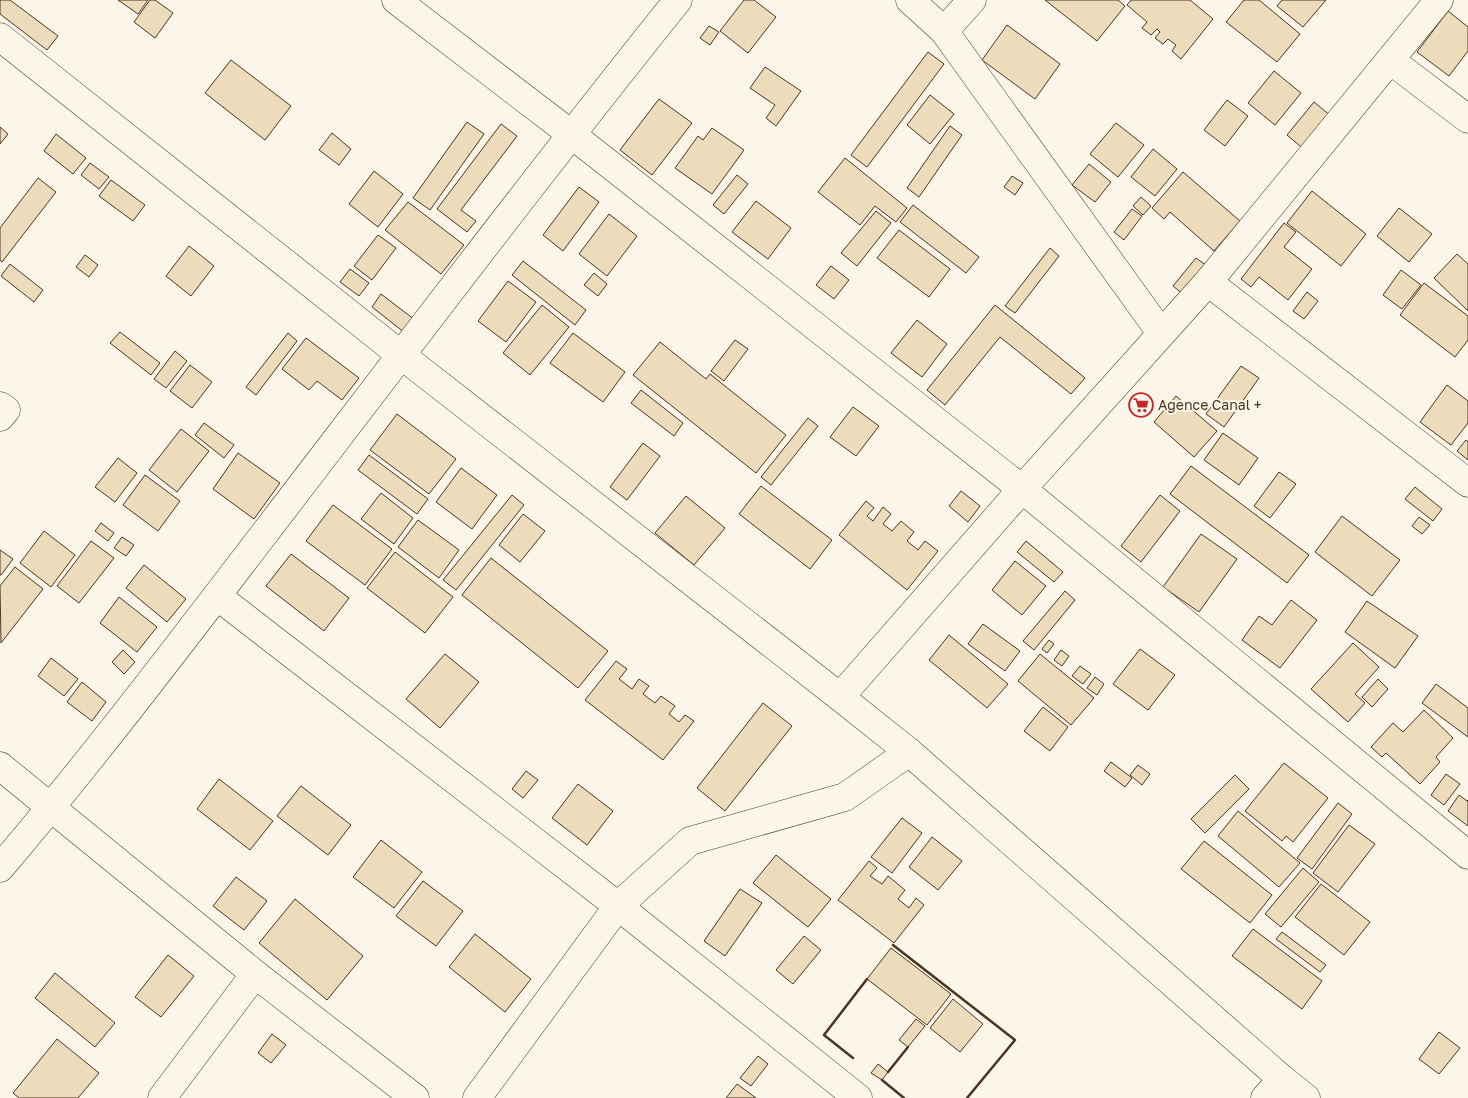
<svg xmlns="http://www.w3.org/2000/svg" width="1468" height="1098" font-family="'Golos Text',sans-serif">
<rect width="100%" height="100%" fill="#fbf6e9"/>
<!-- building -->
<g fill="#ecdcbc" stroke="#4a3520">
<path d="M0,0H10L58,36L47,50L0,14Z"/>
<path d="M118,0H148L138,14Z"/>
<path d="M150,0H155L173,13L155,38L134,22Z"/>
<path d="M744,0H754L776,17L748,53L720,31Z"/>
<path d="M1045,0H1118L1125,6L1097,41Z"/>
<path d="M1131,0H1190L1213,19L1181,59L1172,51L1176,45L1168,39L1163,44L1155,38L1160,32L1157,29L1151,35L1142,28L1147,22L1127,5Z"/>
<path d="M1244,0H1259L1300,34L1277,62L1226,22Z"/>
<path d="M1282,0H1326L1303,27L1277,6Z"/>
<path d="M1448,11L1468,27V51L1449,76L1417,52Z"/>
<path d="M1007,25L1060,64L1035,99L982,60Z"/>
<path d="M709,26L719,32L710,45L700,38Z"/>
<path d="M928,52L944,64L867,167L851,155Z"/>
<path d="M231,60L291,106L265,140L205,93Z"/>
<path d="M765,67L801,91L776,126L766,118L775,105L750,88Z"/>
<path d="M1274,71L1301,93L1275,125L1248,103Z"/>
<path d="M930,95L954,114L930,144L907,125Z"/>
<path d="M659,99L692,123L652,175L620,150Z"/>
<path d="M1227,100L1248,116L1225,146L1204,130Z"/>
<path d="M1314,102L1332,117L1306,151L1287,135Z"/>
<path d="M467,122L484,134L430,210L413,198Z"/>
<path d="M1116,123L1144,145L1118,177L1090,154Z"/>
<path d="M501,124L517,136L461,210L476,221L467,232L437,209Z"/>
<path d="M950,126L962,135L919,197L907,188Z"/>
<path d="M0,127L8,134L0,144Z"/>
<path d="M712,128L744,150L712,194L675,168L698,136L703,140Z"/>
<path d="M332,133L351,149L339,165L319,150Z"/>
<path d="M56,134L86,158L73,174L44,151Z"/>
<path d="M1153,149L1177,169L1155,196L1131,177Z"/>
<path d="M845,158L907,208L896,222L875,206L860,225L818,192Z"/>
<path d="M90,163L109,177L99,189L81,175Z"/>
<path d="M1089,164L1111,182L1095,202L1072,185Z"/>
<path d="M374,171L403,194L378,227L349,204Z"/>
<path d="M1183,172L1240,221L1214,251L1170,212L1164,219L1152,208Z"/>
<path d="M737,175L748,184L724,214L713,205Z"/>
<path d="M1012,176L1023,183L1015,195L1004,187Z"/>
<path d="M38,178L56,192L2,262L0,260V228Z"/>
<path d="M111,180L145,205L133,221L99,196Z"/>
<path d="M579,187L599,202L563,251L543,235Z"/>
<path d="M1312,191L1366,234L1341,266L1287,223Z"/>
<path d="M1141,197L1151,206L1143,215L1133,206Z"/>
<path d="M756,201L791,228L768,259L732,232Z"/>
<path d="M408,202L464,245L441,274L385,230Z"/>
<path d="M913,205L979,257L966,273L900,222Z"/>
<path d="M1399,208L1432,234L1409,262L1377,236Z"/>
<path d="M1132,209L1142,216L1124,240L1114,232Z"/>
<path d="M876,211L891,223L857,266L841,253Z"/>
<path d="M609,214L637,236L607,276L579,254Z"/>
<path d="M1284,223L1296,232L1284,247L1312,269L1288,300L1259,277L1251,287L1241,279Z"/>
<path d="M899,230L950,269L929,297L877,258Z"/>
<path d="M378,235L396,248L372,280L354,266Z"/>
<path d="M189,246L214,266L191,296L166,276Z"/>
<path d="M1050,248L1059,256L1015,313L1005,306Z"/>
<path d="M1457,254L1468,264V311L1434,278Z"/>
<path d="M85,255L98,265L89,277L76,267Z"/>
<path d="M1196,258L1207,266L1184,295L1173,286Z"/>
<path d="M523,261L586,310L575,325L512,275Z"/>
<path d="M10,264L43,290L34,302L1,276Z"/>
<path d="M831,266L849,280L834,299L816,285Z"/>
<path d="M350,269L369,283L359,296L340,282Z"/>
<path d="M1401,270L1421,285L1402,309L1383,295Z"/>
<path d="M594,273L607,284L598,296L584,285Z"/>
<path d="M508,281L536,302L506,342L478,321Z"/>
<path d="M1424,283L1468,316V340L1455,357L1400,315Z"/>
<path d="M1307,292L1318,301L1304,319L1293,311Z"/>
<path d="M381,294L415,320L405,333L372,307Z"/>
<path d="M542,305L569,327L530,375L503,353Z"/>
<path d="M995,305L1085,378L1071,394L1000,337L945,405L927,390Z"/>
<path d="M917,320L947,344L922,377L891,353Z"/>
<path d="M120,332L160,363L151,375L110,343Z"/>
<path d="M288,333L297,341L256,395L246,387Z"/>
<path d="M573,333L625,372L603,402L550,363Z"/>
<path d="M306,338L359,378L342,400L317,381L309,390L282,369Z"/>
<path d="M735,340L748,349L724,381L711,371Z"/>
<path d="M660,342L706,379L710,374L786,435L756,473L633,375Z"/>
<path d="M175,351L187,361L166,388L154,379Z"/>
<path d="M190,365L212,382L192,408L170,391Z"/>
<path d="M1241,366L1259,378L1224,427L1206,414Z"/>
<path d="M1447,385L1468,401V423L1451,445L1420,422Z"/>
<path d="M641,390L683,423L674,436L631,403Z"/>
<path d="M1176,396L1217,431L1194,457L1154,422Z"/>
<path d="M853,407L879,426L856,456L830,437Z"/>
<path d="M397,414L456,459L429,494L370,450Z"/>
<path d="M808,418L818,426L771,485L761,477Z"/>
<path d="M204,423L234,445L224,458L195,435Z"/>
<path d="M181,429L209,451L177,492L149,470Z"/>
<path d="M1223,433L1258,458L1239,485L1204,460Z"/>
<path d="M1466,440L1468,442V460L1457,451Z"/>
<path d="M643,443L660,456L627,500L610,487Z"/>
<path d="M238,453L280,483L254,519L213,489Z"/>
<path d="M369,455L428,499L417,514L358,470Z"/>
<path d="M118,458L137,473L115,502L95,487Z"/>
<path d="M1191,466L1309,555L1287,583L1170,494Z"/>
<path d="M461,468L497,495L472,529L436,502Z"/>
<path d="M1279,472L1296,484L1270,518L1254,506Z"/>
<path d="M145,475L180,501L158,531L123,505Z"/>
<path d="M761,486L832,540L810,569L739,514Z"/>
<path d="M1415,487L1442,509L1433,521L1405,499Z"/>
<path d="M961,491L980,506L968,522L949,506Z"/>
<path d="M381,493L413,518L394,544L361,519Z"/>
<path d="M512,495L524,505L456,590L443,580Z"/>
<path d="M1160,495L1180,511L1141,562L1121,546Z"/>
<path d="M686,496L725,528L694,565L655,533Z"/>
<path d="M866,501L874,508L867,516L873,521L883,507L891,514L883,524L892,531L901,521L914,532L907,541L918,550L925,541L938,551L907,590L839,535Z"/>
<path d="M333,505L392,549L365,585L306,541Z"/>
<path d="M523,514L545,531L520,562L499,545Z"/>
<path d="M1342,516L1400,560L1372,596L1315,552Z"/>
<path d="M1419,517L1430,525L1422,534L1412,526Z"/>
<path d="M418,520L459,550L439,578L398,547Z"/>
<path d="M101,523L114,533L108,541L95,531Z"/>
<path d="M44,531L75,555L51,587L20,563Z"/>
<path d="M1201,534L1237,559L1199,612L1163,587Z"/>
<path d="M122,537L134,545L126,556L114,548Z"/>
<path d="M91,541L114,558L79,603L57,586Z"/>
<path d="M1026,541L1063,572L1054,582L1017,552Z"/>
<path d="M0,550L13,559L1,575H0Z"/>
<path d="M395,552L453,597L425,633L367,588Z"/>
<path d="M291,554L349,598L324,631L266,586Z"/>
<path d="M491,558L608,651L578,688L462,595Z"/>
<path d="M1015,561L1046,586L1022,615L992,590Z"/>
<path d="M144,565L186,599L167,622L126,588Z"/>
<path d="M15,567L43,589L1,643L0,586Z"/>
<path d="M1065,591L1075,600L1034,650L1023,641Z"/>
<path d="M119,597L157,627L137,652L100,623Z"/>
<path d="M1291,600L1317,620L1280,668L1242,640L1259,616L1272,625Z"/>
<path d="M1367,601L1418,636L1395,668L1345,632Z"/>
<path d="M983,624L1020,651L1005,671L968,644Z"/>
<path d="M949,635L1008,684L987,708L929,660Z"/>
<path d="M1049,640L1054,644L1047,653L1042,649Z"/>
<path d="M1353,643L1379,667L1355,694L1365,703L1348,722L1311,689Z"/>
<path d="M1140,649L1175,675L1148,710L1113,684Z"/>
<path d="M123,650L135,662L124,674L112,662Z"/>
<path d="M1061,650L1069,656L1062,666L1054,660Z"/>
<path d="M445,654L479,682L440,728L406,699Z"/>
<path d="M1040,654L1094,698L1071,725L1018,681Z"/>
<path d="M51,658L78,679L64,696L38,676Z"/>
<path d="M616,661L627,669L619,679L632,689L639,679L649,686L643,694L655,703L661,696L675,706L669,714L679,722L685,715L694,721L663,760L585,700Z"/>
<path d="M1080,666L1091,674L1083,684L1072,676Z"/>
<path d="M1095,677L1104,684L1097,695L1087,688Z"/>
<path d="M1378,679L1388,689L1372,707L1362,697Z"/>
<path d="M82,682L106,702L92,721L67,702Z"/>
<path d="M1436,684L1468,708V737L1422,703Z"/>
<path d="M763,703L792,726L725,811L697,788Z"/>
<path d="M1043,707L1068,727L1050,751L1024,731Z"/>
<path d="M1424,710L1453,738L1436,757L1440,762L1420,784L1386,753L1382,757L1371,747L1393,723L1403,732Z"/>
<path d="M1111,762L1132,778L1125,787L1104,771Z"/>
<path d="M1284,763L1328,798L1293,842L1286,836L1282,841L1245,811Z"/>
<path d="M1138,765L1150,774L1142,785L1130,775Z"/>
<path d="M526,771L538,780L523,798L512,789Z"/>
<path d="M1446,774L1460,784L1444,805L1431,795Z"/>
<path d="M1235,775L1249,789L1205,833L1191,819Z"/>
<path d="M219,779L273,821L250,850L197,809Z"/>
<path d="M578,784L613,811L587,845L552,818Z"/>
<path d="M301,786L351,825L328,855L277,816Z"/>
<path d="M1459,795L1467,801L1468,800V826L1448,811Z"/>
<path d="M1338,803L1352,814L1312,869L1297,858Z"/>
<path d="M1238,811L1300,863L1279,887L1218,836Z"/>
<path d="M902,818L922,833L892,873L871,857Z"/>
<path d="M1349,825L1375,844L1338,892L1313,873Z"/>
<path d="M932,837L962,861L938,890L909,867Z"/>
<path d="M381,840L422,872L394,908L353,877Z"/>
<path d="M1204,841L1272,895L1250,923L1181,869Z"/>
<path d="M776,855L831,899L808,927L753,883Z"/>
<path d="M869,861L877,868L870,876L882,884L888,876L905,890L898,899L909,908L916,898L924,905L894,943L838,900Z"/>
<path d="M1303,868L1319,882L1281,927L1265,914Z"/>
<path d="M236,877L267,901L244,930L213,906Z"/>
<path d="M423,881L463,911L436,946L396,916Z"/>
<path d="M1321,884L1370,922L1344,955L1295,917Z"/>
<path d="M740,889L762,903L725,956L704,941Z"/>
<path d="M295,899L363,956L327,1000L259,943Z"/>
<path d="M1253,929L1322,981L1302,1009L1232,956Z"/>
<path d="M1282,932L1326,965L1320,972L1276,939Z"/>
<path d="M475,934L531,979L505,1012L449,967Z"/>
<path d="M804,936L821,950L793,984L776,970Z"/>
<path d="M891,948L951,994L927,1025L867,979Z"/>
<path d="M168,955L194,976L161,1017L135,997Z"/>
<path d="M55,973L115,1023L95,1047L35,998Z"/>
<path d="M953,999L983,1024L960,1052L930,1028Z"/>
<path d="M916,1019L925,1026L908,1047L899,1040Z"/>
<path d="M1439,1032L1460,1048L1439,1074L1419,1059Z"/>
<path d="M272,1034L286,1045L271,1063L258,1053Z"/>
<path d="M57,1039L99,1073L78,1098H19L13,1093Z"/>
<path d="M758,1056L768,1064L751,1086L740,1078Z"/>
<path d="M878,1064L888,1072L882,1080L871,1073Z"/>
<path d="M737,1084L756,1098H726Z"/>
</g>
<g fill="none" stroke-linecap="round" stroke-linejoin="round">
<!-- minor casing -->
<g stroke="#4a3520" stroke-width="29">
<g id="minor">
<path d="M396,0L571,134L1022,489L1468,855"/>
<path d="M910,0L944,31L1161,333"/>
<path d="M944,31L972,0"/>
<path d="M0,37L401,355L840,697L909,752L1282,1079L1306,1098"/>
<path d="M1390,60L1468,119"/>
<path d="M1208,282L1468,483"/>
<path d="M0,406L6,410L0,417"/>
<path d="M217,596L618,906L858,1098"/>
<path d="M840,697L1022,489L1208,282L1439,0"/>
<path d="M0,766L255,974L415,1098"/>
<path d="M0,868C91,761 176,649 261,538C399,358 536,177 678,0"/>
<path d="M162,1098L255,974"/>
<path d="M477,1098L618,906L690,841L845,797L909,752"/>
<path d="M1265,1098L1282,1079"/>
</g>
</g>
<!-- minor -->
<use href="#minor" stroke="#fbf6e9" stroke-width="28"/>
<!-- wall -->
<g stroke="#4a3520" stroke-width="2.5">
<path d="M893,945L1015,1040L967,1098"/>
<path d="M853,1058L824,1035L867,979"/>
<path d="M888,1072L908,1047"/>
<path d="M882,1080L904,1098"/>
</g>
</g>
<!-- icons -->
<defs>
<g id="supermarket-ring" transform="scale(1.25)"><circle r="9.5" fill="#fbf6e9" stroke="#c62828" stroke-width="1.5"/><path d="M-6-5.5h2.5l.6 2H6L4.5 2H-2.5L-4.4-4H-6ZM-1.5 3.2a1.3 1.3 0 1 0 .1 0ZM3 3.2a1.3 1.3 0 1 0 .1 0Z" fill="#c62828"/></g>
</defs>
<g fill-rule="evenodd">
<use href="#supermarket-ring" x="1141" y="405"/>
</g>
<g text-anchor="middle" stroke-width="4" stroke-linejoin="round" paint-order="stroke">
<!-- poi labels -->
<g font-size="14" fill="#4a3520" stroke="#fbf6e9" text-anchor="start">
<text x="1158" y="410">Agence Canal +</text>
</g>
</g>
</svg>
